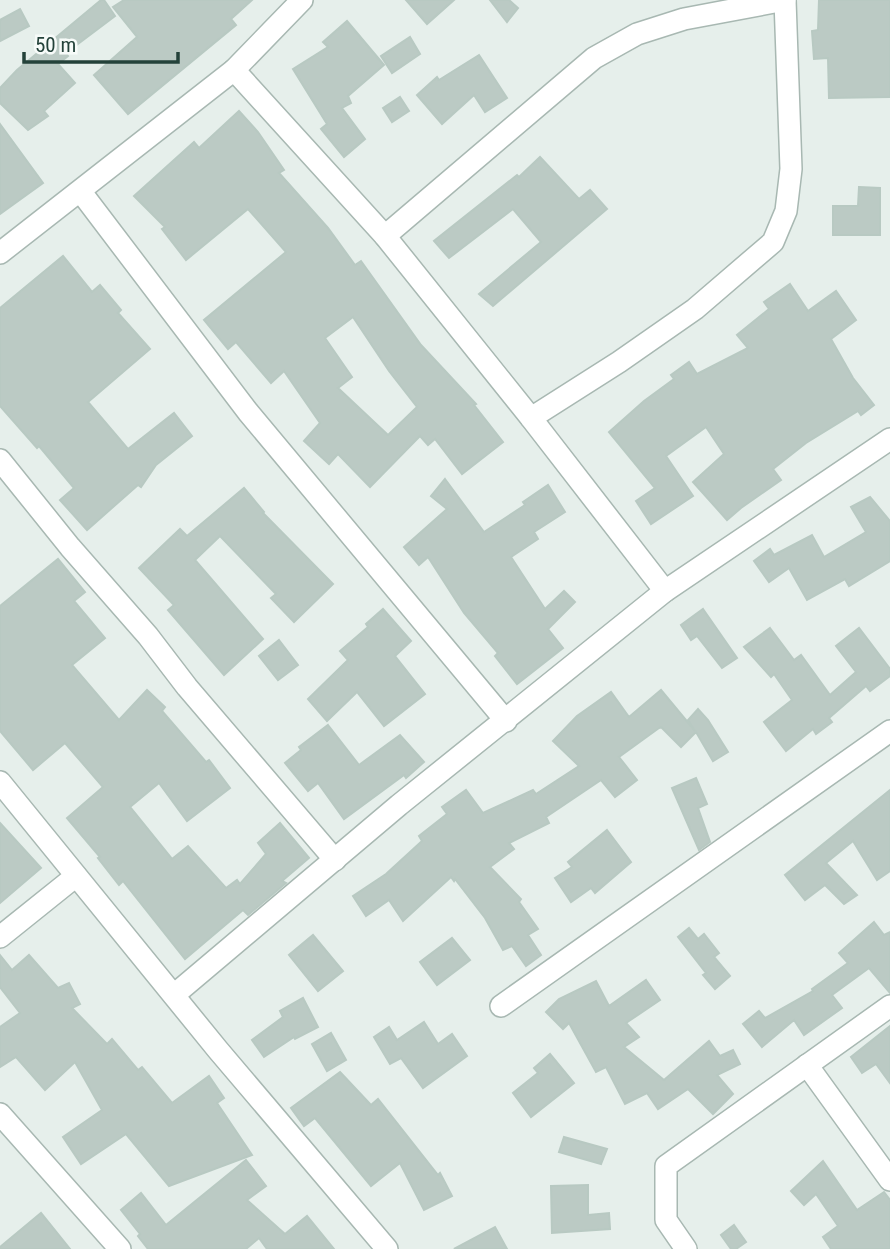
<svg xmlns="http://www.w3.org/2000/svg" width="890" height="1249" font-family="'Roboto Condensed',sans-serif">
<rect width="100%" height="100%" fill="#e6efeb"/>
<!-- building -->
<g fill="#bbcac4" stroke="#b8c9c2" stroke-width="2" fill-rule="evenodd">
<path d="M101,0H104L115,16L66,53L68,56L58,64L75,83L44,111L48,116L28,130L0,103V88L17,70Z"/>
<path d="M124,0H252L231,19L236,25L128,114L94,75L137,37L113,7Z"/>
<path d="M406,0H454L427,24Z"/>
<path d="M490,0H509L518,8L507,22Z"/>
<path d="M819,0H890V97L829,98L828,58L814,59L812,31L818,30Z"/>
<path d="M20,9L29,26L0,41V20Z"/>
<path d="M347,21L384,65L348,96L351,103L342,108L365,139L344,157L321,129L327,124L293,69L328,47L323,42Z"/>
<path d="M410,37L420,54L392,73L381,56Z"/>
<path d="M479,55L507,98L485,112L474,95L442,124L417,95L437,77L439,80Z"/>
<path d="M400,97L409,111L392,122L383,108Z"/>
<path d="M239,111L258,132L284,170L279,173L328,228L355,265L361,261L421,345L476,404L474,405L503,442L462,474L435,439L428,445L420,436L370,487L338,454L329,464L304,441L320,423L284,371L271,383L236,342L228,349L204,320L286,252L248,209L186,260L162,229L165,227L134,196L194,142L199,148ZM353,317L389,371L417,407L388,435L338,388L352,377L325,338Z"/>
<path d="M0,124L43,183L0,214Z"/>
<path d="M540,157L579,199L590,190L607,209L493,306L479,294L541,242L513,209L449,258L434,241L517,175L519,177Z"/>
<path d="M859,187L880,188V235H833V206H858Z"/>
<path d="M63,256L92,292L100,285L121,310L118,313L150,349L88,402L128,449L174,413L192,436L156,465L141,487L138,485L87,530L60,500L74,488L39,446L37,448L0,406V308Z"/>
<path d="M790,284L808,311L836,291L856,320L831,339L853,378L874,405L861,415L858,411L806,443L773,469L781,480L741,508L727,520L693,482L724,454L706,427L666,456L693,496L651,524L636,501L655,488L609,432L644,401L674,379L671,375L689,362L697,374L748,348L737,335L769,309L764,302Z"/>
<path d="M445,479L484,532L525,505L523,502L548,485L565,512L534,532L538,539L511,557L545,609L564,591L575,602L548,629L563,648L517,684L495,656L498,653L464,613L428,557L419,565L404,547L447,509L431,496Z"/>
<path d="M244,488L264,512L263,513L333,584L294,622L271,598L276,594L220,536L195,560L263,639L224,675L168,610L174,605L139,568L180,529L187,536Z"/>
<path d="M870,497L890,521V561L849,586L845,579L807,600L789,568L769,582L754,561L770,549L774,555L812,535L824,557L866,532L851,507Z"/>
<path d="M58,559L85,592L74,601L105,638L72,665L119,720L147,690L165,707L162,711L206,762L209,760L230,788L187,821L159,783L130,807L172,859L188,846L226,888L237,880L240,884L266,854L258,843L280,823L309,858L282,881L286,883L248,915L243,910L185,959L123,881L119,885L98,858L100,857L67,818L103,787L65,743L33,770L0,731V606Z"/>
<path d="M383,609L411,641L395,656L425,694L384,726L357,692L327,721L308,699L348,660L340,651L368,627L366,624Z"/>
<path d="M703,609L737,658L722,668L697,636L691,640L681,625Z"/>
<path d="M770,628L794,660L801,655L830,695L856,672L836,646L859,628L890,669V676L870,691L866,686L829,718L832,722L816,734L813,729L786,751L764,722L792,700L774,674L771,677L744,647Z"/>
<path d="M279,640L298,665L278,680L259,656Z"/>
<path d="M661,690L695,731L688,720L698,709L708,720L728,752L713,761L696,732L681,747L661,727L659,728L619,757L637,780L615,797L601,780L546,817L549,823L509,843L514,849L490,867L521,899L519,902L538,929L528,935L541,955L526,966L512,946L503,950L485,918L455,879L454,881L451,877L403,921L389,900L366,916L353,896L386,874L422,841L419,836L447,814L442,807L466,790L483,813L533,790L536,794L579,766L553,741L577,716L611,692L629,717Z"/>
<path d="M328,725L359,765L400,735L424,762L406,778L404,775L344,819L318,783L308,791L285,763L301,750L299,747Z"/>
<path d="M696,778L707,804L698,808L710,842L699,850L672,788Z"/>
<path d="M890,790V871L877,880L853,841L826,863L857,895L844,904L825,885L805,900L785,875Z"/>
<path d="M0,823L41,868L0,903Z"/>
<path d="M607,830L631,862L595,893L591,888L571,902L555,878L572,867L568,862Z"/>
<path d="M874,922L884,935L890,932V993L869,968L832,995L842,1008L804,1035L794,1020L762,1047L743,1024L759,1011L765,1018L813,991L812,989L848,963L839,953Z"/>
<path d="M689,928L698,939L704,934L719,953L714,957L730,976L715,989L703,975L706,973L678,937Z"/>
<path d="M313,935L343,971L318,991L289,955Z"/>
<path d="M452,938L470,960L437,985L420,962Z"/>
<path d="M0,955L12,970L29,955L58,988L69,983L80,1004L72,1008L107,1044L112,1039L138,1070L142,1067L172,1103L209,1076L224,1098L217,1103L252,1155L169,1186L126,1134L81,1164L63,1137L102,1110L75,1062L45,1090L16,1057L0,1067V1027L20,1013L0,987Z"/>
<path d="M646,980L660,1000L626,1023L639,1037L624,1047L664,1080L709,1041L720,1056L733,1050L740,1064L717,1075L733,1094L713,1114L688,1089L658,1109L647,1093L625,1104L606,1067L596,1072L569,1023L563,1029L546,1012L559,999L596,981L609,1006Z"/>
<path d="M303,998L318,1027L295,1039L294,1037L264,1057L252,1040L283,1017L280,1011Z"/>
<path d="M424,1022L438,1044L452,1034L467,1056L423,1088L401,1058L390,1064L374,1037L389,1027L397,1040Z"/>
<path d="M890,1026V1083L876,1064L862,1073L851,1057Z"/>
<path d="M331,1033L346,1060L327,1071L312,1044Z"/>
<path d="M550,1054L574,1083L531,1117L513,1093L538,1073L534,1068Z"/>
<path d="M340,1072L371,1105L378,1099L438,1175L440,1173L452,1196L424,1210L400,1163L371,1186L315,1118L304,1126L291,1108Z"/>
<path d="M564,1137L607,1149L601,1164L559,1152Z"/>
<path d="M246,1160L266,1186L247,1200L285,1234L307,1216L334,1249H267L259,1238L246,1249H148L138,1236L140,1234L121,1210L141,1193L166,1225Z"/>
<path d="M823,1161L857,1210L884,1192L890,1200V1249H831L823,1237L838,1226L816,1194L804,1205L791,1191Z"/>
<path d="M588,1185V1215L609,1213L610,1229L552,1233L551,1186Z"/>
<path d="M41,1213L70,1249H0V1247Z"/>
<path d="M734,1225L746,1242L736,1249H731L721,1235Z"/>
<path d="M495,1227L507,1249H454Z"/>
</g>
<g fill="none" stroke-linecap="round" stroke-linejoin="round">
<!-- minor casing -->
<g stroke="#a8b8b2" stroke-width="24">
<g id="minor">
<path d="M234,70L385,236L531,418L619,362L695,309L773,242L786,211L791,169L785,0"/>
<path d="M81,192L248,412L506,721"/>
<path d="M385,236L594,58L637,34L684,19L785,0"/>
<path d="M0,253L234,70L302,0"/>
<path d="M531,418L665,591"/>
<path d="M0,460L70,547L148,636L187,687L335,860"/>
<path d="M0,782L218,1050L387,1249"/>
<path d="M0,937L76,876"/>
<path d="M174,995L399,805L665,591L890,439"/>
<path d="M501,1006L890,731"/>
<path d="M807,1065L890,1180"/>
<path d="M0,1114L120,1249"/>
<path d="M686,1249L666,1220V1166L890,1006"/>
</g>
</g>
<!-- minor -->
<use href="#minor" stroke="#fff" stroke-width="21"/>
</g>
<!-- scale -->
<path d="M24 52v10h154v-10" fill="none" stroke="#24423a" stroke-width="3.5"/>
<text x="35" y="52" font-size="21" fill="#24423a" stroke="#f7fbf9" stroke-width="5" paint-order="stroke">50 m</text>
</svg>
